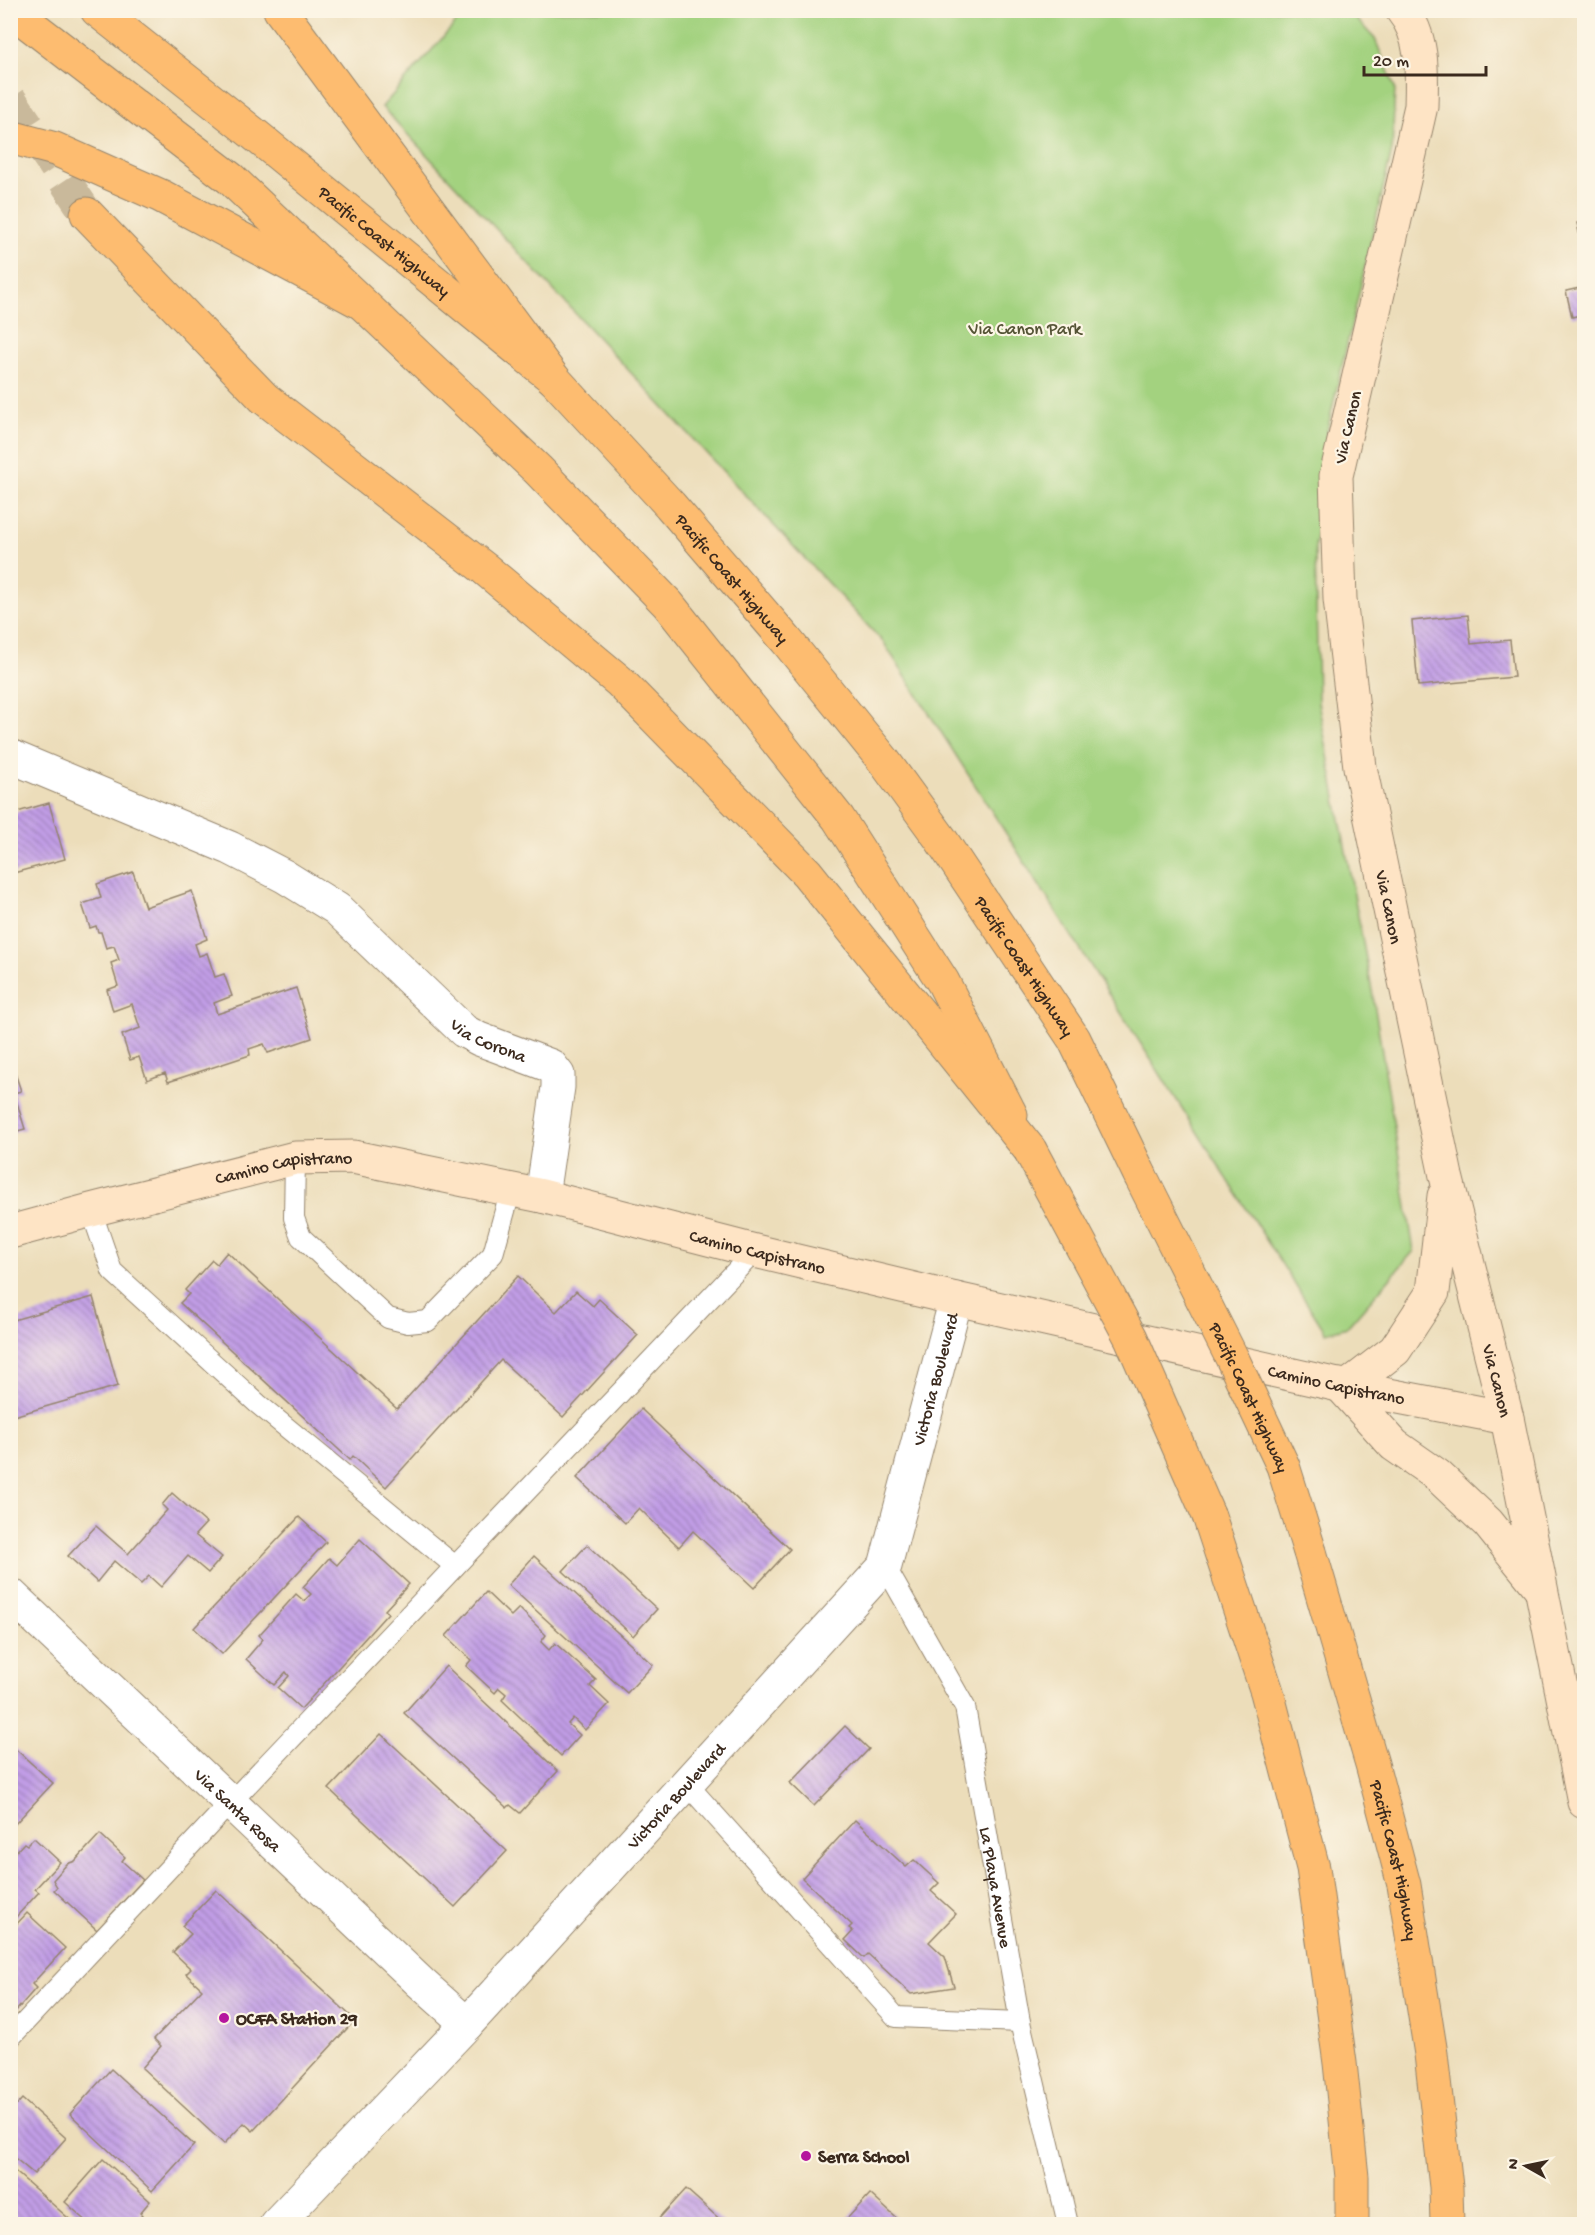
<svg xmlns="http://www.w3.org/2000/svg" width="1595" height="2235" font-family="'Gochi Hand',sans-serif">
<defs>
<pattern id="building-back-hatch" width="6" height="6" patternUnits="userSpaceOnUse" patternTransform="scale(1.5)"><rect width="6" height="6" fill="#c19de6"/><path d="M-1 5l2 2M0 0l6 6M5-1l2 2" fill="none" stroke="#9e80ba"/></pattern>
</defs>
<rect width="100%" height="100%" fill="#fcf5e5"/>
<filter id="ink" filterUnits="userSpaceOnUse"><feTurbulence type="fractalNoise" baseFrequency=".0167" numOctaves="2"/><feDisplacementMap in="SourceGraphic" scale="12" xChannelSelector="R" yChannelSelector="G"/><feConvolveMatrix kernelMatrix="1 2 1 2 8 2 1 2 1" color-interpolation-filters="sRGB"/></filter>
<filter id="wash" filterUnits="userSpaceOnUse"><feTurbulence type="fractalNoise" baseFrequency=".008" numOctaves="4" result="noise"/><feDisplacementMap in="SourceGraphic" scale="24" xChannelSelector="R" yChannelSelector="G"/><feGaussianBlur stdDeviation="1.35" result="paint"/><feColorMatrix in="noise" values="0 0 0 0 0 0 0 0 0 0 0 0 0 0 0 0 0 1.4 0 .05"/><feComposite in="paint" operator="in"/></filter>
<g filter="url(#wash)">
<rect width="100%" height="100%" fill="#ecddba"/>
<!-- green -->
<path fill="#a3d27f" stroke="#6f7e4e" stroke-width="1.5" d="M1348,10L1375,39L1395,88L1392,150L1327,431L1315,548L1318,702L1373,996L1414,1251L1347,1327L1326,1333L884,643L382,107L466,11Z"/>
<g id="blocks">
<!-- building -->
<g fill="url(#building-back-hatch)">
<path d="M1584,197V241L1581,242L1577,223L1583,221L1579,199Z"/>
<path d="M1584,287V314L1572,317L1566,291Z"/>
<path d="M1468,615L1471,644L1510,640L1514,677L1418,686L1412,621Z"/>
<path d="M49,803L65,859L10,874V814Z"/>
<path d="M133,872L145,907L192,891L207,939L195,944L199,956L207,953L215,977L224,974L232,996L214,1003L217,1014L296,988L312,1038L268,1053L264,1044L249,1049L250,1055L168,1082L165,1073L147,1080L139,1057L130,1060L122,1035L140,1028L132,1004L113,1011L107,990L118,986L111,963L119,960L114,946L106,948L101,932H98L96,926L90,928L82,904L101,898L97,884Z"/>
<path d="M10,1058L21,1091L14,1093L25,1129L10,1133Z"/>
<path d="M227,1252L397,1409L518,1276L556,1312L576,1291L593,1306L599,1299L638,1335L563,1417L501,1360L386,1487L353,1456L350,1460L180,1303L189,1294L185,1290L212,1260L217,1264Z"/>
<path d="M93,1297L118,1386L10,1417V1321Z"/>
<path d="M641,1409L790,1549L754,1588L693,1531L679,1547L639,1508L625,1523L577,1478Z"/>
<path d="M172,1493L206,1523L195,1535L222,1557L208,1573L188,1556L161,1587L149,1576L141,1584L114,1561L97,1582L68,1556L96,1526L128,1554L167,1510L162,1505Z"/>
<path d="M299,1517L326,1542L222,1654L194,1628Z"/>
<path d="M360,1539L409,1584L385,1610L388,1613L301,1709L278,1688L289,1676L286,1672L274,1685L246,1659L263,1639L259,1635L296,1594L304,1601L311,1594L303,1587L329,1558L337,1565Z"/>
<path d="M587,1545L657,1609L633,1636L563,1571Z"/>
<path d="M534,1556L653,1665L627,1693L508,1585Z"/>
<path d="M486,1592L511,1616L519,1608L546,1635L541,1642L549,1650L555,1643L596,1680L590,1686L609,1704L585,1730L573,1718L568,1724L580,1735L561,1756L502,1700L506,1694L499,1688L495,1693L466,1666L471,1660L446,1636Z"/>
<path d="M446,1666L558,1771L520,1813L510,1805L507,1808L404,1713Z"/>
<path d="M845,1726L869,1749L814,1806L790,1783Z"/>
<path d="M381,1734L507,1851L455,1907L329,1789Z"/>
<path d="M10,1744L53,1783L14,1825L10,1821Z"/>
<path d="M855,1820L906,1867L914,1860L939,1883L931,1891L956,1914L929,1942L945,1957L954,1987L911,1994L868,1954L864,1958L845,1940L853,1931L849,1928L852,1925L802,1878Z"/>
<path d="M100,1834L125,1857L122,1861L143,1880L97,1930L54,1890L57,1887L53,1880L67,1864L75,1861Z"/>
<path d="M34,1838L60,1862L35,1889L39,1892L15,1918L10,1914V1858L24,1843L27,1845Z"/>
<path d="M216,1890L355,2020L253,2131L244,2123L224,2144L142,2068L161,2046L154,2039L202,1989L186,1974L191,1969L173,1952L191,1934L182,1926Z"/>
<path d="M27,1913L65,1948L32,1984L36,1988L15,2012L10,2008V1931Z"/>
<path d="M111,2069L194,2145L152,2191L70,2114Z"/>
<path d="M22,2099L66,2138L34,2174L10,2154V2112Z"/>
<path d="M103,2159L150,2201L140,2213L142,2215L134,2224H90L65,2202Z"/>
<path d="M10,2167L75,2224H17L10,2218Z"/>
<path d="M686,2189L725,2224H654Z"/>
<path d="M870,2194L903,2224H842Z"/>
</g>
</g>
</g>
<g filter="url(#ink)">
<use href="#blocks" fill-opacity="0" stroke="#94846c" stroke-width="1.5"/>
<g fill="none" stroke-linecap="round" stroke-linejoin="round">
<!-- motorway-tunnel -->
<path stroke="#c9b99b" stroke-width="33" stroke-dasharray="33 16" stroke-linecap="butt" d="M10,99L87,214"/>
<!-- service casing -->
<g stroke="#94846c" stroke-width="22">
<g id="service">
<path d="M295,1158L294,1218L301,1237L388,1318L408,1323L428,1321L493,1254L511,1189"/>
<path d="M91,1210L112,1271L258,1404L455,1566"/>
<path id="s1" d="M885,1566L965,1707L1020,2022L1068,2224"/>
<path d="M687,1784L896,2017L1020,2022"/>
<path d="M10,2038L230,1803L755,1251"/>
</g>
</g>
<!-- minor casing -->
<g stroke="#94846c" stroke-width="35">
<g id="minor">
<path id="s2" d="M10,756L230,848L284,876L337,909L464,1031L479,1039L551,1066L558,1075V1087L542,1196"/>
<path id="s3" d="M10,1594L421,1983L467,2024"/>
</g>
</g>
<!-- tertiary casing -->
<g stroke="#94846c" stroke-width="35">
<g id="tertiary">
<path id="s4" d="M276,2224L467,2024L885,1566L956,1299"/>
</g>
</g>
<!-- secondary casing -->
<g stroke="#94846c" stroke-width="35">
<g id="secondary">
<path id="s5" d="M1402,10C1424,36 1422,74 1421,106L1336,476L1340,599L1360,767L1446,1176L1507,1418L1584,1802"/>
<path id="s6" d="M10,1232L91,1210L295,1158L353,1157L542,1196L755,1251L956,1299L1347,1387L1507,1418"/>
<path d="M1340,1385L1394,1445L1437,1475L1488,1523L1538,1585"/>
<path d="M1347,1387L1395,1350L1433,1292L1444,1196"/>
</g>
</g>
<!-- trunk casing -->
<g stroke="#94846c" stroke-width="35">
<g id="trunk">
<path d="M11,10L231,179L538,470L668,604L838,818L943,982L1011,1115"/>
<path id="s7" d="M97,10L254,134L554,379L670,505L786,640L884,761L940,838L1074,1039L1140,1175"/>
<path d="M1209,1516L1267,1692L1313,1868L1340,2063L1352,2177V2224"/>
<path id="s8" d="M1310,1552L1372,1764L1404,1885L1431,2054L1446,2187L1447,2224"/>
</g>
</g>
<!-- motorway casing -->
<g stroke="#94846c" stroke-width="35">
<g id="motorway">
<path d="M280,10L554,379"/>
<path d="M10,137L55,149L161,196L360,302"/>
<path d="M87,214L264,398L485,569L619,681L807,873L1030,1150"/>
</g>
</g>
<!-- service -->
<use href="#service" stroke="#fff" stroke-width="20"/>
<!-- minor -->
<use href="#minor" stroke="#fff" stroke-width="33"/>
<!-- tertiary -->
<use href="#tertiary" stroke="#fff" stroke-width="33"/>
<!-- secondary -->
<use href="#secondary" stroke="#fee4c5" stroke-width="33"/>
<!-- trunk -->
<use href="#trunk" stroke="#fdbc6f" stroke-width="33"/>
<!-- motorway -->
<use href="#motorway" stroke="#fdbc6f" stroke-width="33"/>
<!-- trunk-bridge casing -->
<g stroke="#94846c" stroke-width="35" stroke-linecap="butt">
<g id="trunk-bridge">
<path d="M1030,1150L1131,1338L1209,1516"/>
<path id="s9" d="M1140,1175L1232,1358L1283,1466L1310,1552"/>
</g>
</g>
<!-- trunk-bridge -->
<use href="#trunk-bridge" stroke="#fdbc6f" stroke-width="33"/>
</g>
</g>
<!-- markers -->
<g fill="#b5179e" stroke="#fcf5e5" stroke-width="2">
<circle cx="224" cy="2018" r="6"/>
<circle cx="806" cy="2156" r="6"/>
</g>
<g text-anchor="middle" stroke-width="4.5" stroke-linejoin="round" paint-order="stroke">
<!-- street labels -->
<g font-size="18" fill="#3b2a1e" stroke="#fcf5e5">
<text dy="6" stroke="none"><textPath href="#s7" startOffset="369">Pacific Coast Highway</textPath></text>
<text transform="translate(1347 427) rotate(-77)" y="6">Via Canon</text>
<text dy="6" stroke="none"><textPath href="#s7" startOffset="855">Pacific Coast Highway</textPath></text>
<text dy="6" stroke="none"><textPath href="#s5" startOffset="915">Via Canon</textPath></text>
<text dy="6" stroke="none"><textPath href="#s7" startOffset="1341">Pacific Coast Highway</textPath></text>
<text dy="6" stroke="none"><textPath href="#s2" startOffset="564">Via Corona</textPath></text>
<text dy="6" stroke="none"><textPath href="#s6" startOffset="282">Camino Capistrano</textPath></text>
<text dy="6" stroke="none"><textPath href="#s6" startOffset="768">Camino Capistrano</textPath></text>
<text dy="6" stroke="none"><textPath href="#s4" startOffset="1090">Victoria Boulevard</textPath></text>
<text dy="6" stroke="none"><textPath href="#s5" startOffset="1401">Via Canon</textPath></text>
<text dy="6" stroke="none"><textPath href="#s6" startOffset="1362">Camino Capistrano</textPath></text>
<text dy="6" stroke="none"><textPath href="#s9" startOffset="248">Pacific Coast Highway</textPath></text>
<text dy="6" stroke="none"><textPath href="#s4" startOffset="586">Victoria Boulevard</textPath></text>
<text dy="6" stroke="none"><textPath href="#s3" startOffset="314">Via Santa Rosa</textPath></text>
<text dy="6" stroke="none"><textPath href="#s8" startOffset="320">Pacific Coast Highway</textPath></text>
<text dy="6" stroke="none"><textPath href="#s1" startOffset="345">La Playa Avenue</textPath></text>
</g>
<!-- park labels -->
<g font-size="18" fill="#555436" stroke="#fcf5e5">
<text x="1025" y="334">Via Canon Park</text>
</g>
<!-- poi labels -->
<g font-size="18" font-weight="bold" fill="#3b2a1e" stroke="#fcf5e5" text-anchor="start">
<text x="236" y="2024">OCFA Station 29</text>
<text x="818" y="2162">Serra School</text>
</g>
</g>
<!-- margin -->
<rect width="1595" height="2235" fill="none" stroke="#fcf5e5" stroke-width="36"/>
<!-- north arrow -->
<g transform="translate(1526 2166) rotate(279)" stroke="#fcf5e5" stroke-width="4.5" paint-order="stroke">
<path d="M0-4.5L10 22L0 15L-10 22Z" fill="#3b2a1e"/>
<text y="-9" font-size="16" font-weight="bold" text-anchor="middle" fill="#3b2a1e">N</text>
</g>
<!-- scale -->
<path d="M1364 66v9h122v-9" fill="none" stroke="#3b2a1e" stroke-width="3"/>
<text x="1373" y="66" font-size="18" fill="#3b2a1e" stroke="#fcf5e5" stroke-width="4.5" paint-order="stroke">20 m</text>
</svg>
